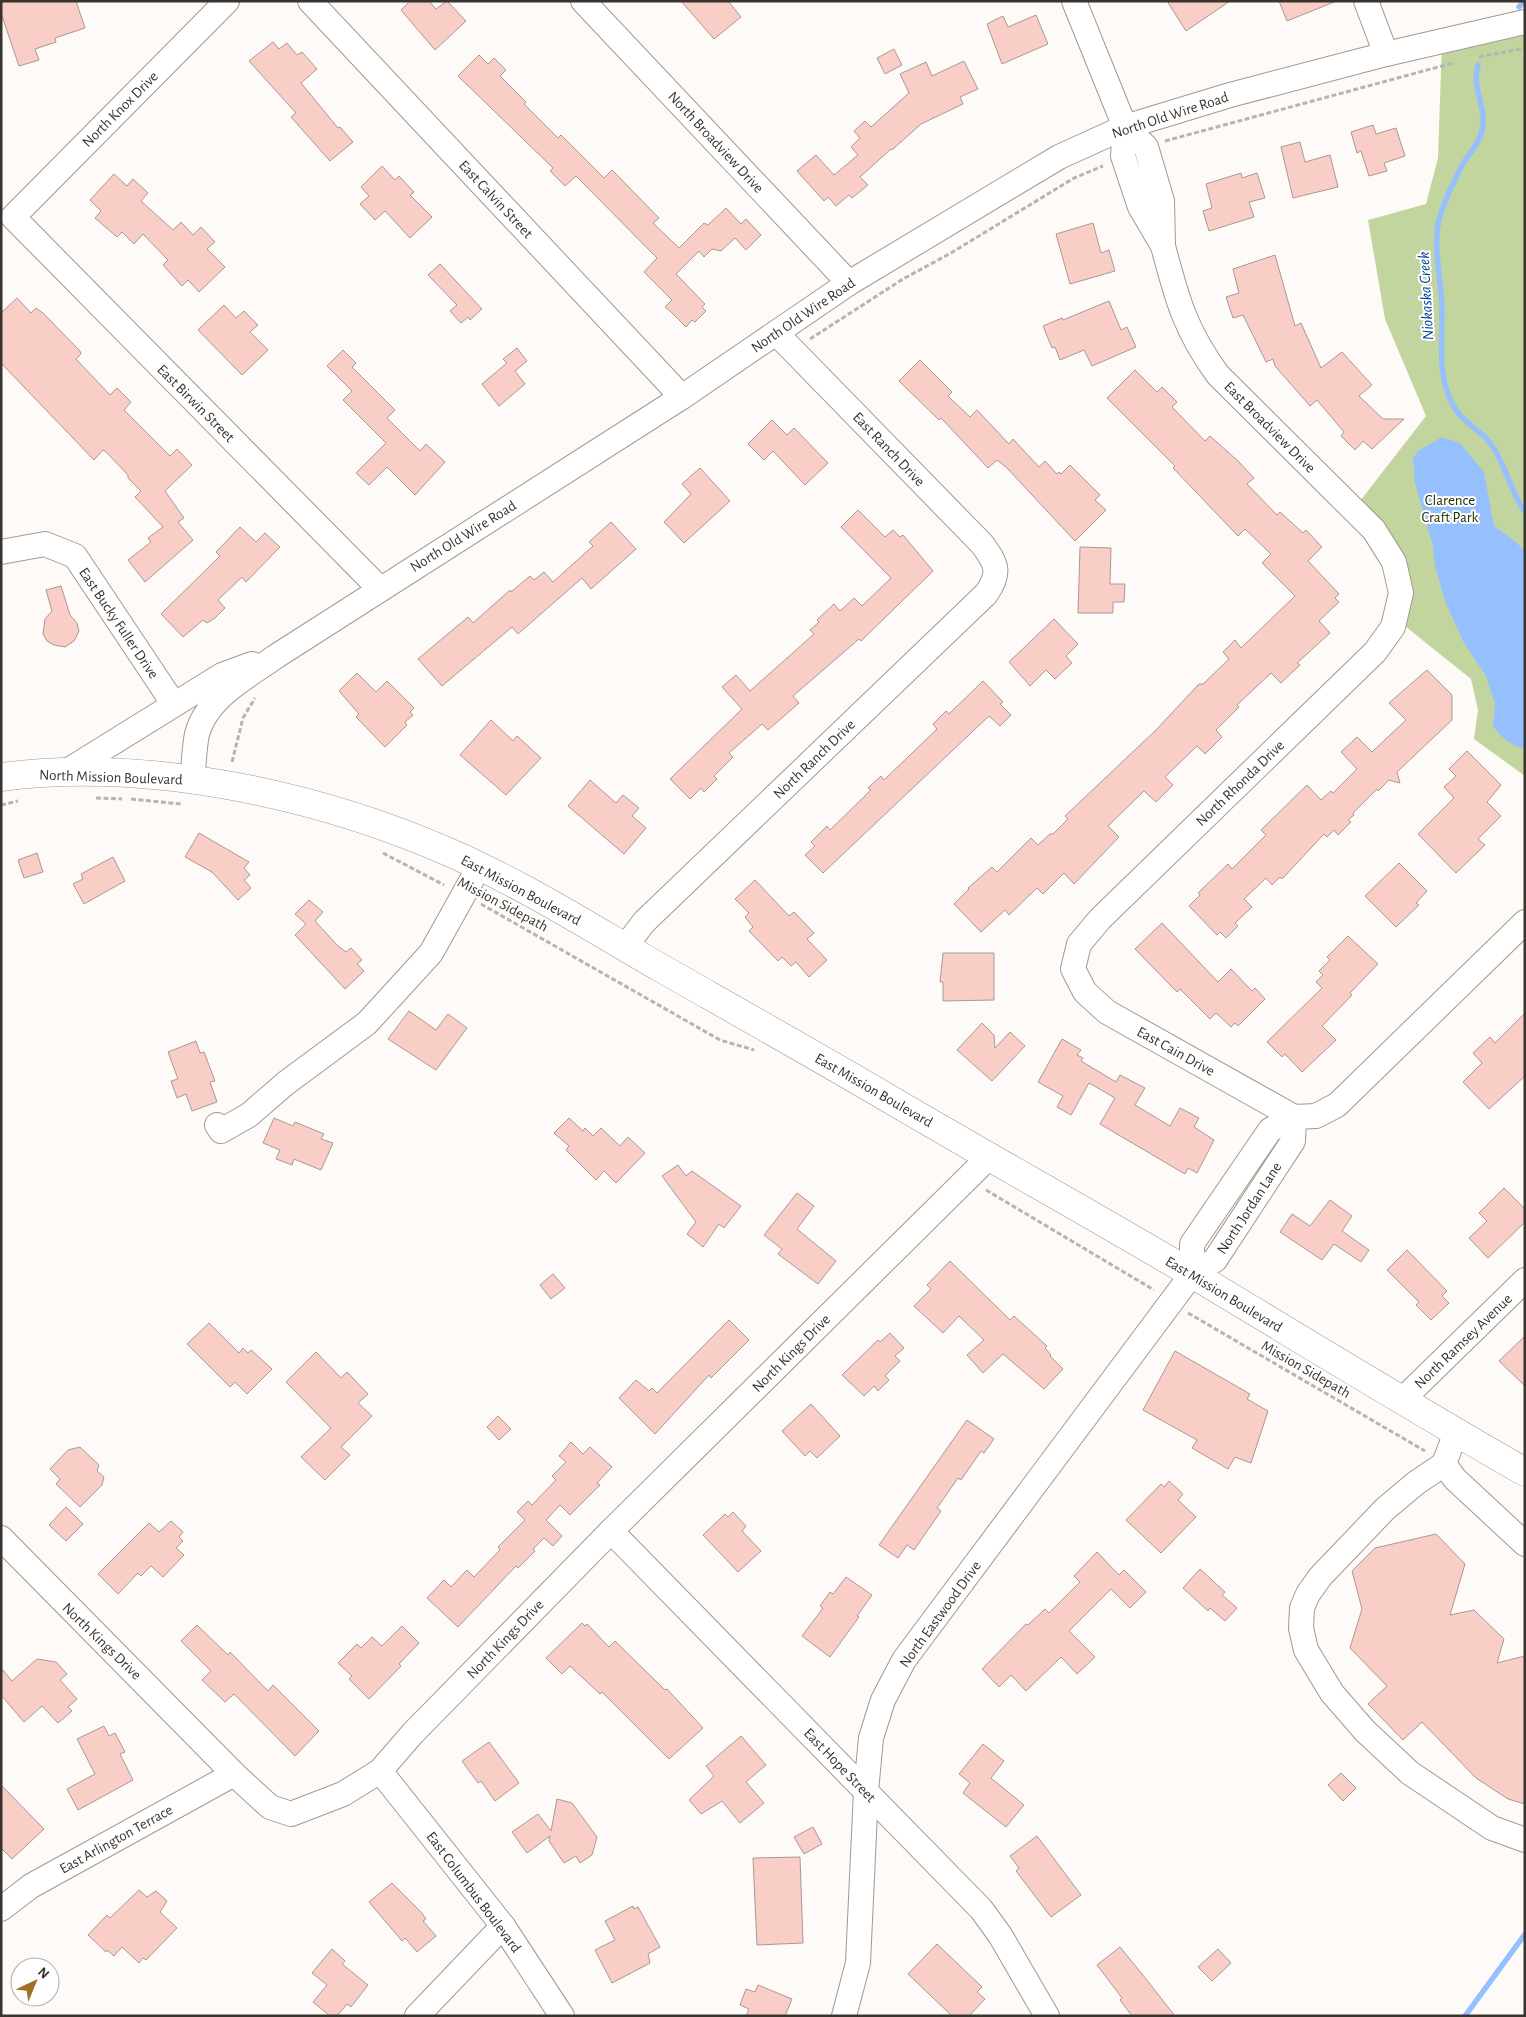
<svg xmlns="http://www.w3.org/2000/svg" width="1526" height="2017" font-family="'Alegreya Sans',sans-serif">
<rect width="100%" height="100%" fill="#fdfaf8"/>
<!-- green -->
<path fill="#c3d59e" d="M1525,22V776L1474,739L1478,710L1471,679L1395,618L1401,593L1353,510L1426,416L1385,319L1368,220L1426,204L1438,158L1442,41Z"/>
<!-- water -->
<path fill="#96bffe" d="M1442,437L1460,443L1484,472L1494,526L1517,543L1525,552V748C1513,748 1499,735 1493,726L1495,704L1486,676L1464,643L1445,601L1435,566L1433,546L1415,483L1413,458L1418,451Z"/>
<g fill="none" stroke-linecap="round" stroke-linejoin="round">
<!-- stream -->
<g stroke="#96bffe" stroke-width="5.5">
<path d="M1519,7L1524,1"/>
<path d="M1478,65C1471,91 1488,107 1482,131C1479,144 1467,156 1461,167C1453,183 1445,200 1440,216C1432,245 1441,277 1442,307C1443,340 1436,376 1454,407C1463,423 1481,430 1491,444C1506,465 1510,491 1525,512"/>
<path d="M1465,2016L1525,1934"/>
</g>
</g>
<!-- building -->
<g fill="#f9cec6" stroke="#ab9894">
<path d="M1,1H76L85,28L55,38L56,42L35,49L39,60L19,66L1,13Z"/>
<path d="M410,1H429L436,9L447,1L466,21L435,50L401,10Z"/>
<path d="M681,1H728L741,17L714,39Z"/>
<path d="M1167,1H1230L1186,31Z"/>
<path d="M1279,1H1334V2L1287,21Z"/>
<path d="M1036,15L1048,44L1002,64L987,24L1003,16L1008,27Z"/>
<path d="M273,42L279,49L287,43L297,55L302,52L317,69L301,83L338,128L340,127L353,142L330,161L291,117L296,113L249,61Z"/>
<path d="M894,49L902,65L885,74L877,58Z"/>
<path d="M479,55L488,64L494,58L506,70L500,76L526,102L524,104L558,138L561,135L604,178L612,170L659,218L653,223L679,248L704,223L708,225L726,208L741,224L746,219L761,235L746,250L735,238L721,251L712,249L704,257L699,251L676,274L705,304L702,307L706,311L695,322L692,320L686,327L671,312L665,307L672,300L644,272L657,258L576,176L565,186L550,171L553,168L458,76Z"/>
<path d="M964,61L978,89L960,97L963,104L921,124L892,150L891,149L860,177L868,185L852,198L849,195L836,206L828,197L824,201L797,171L816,155L834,175L858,155L851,147L860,138L854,131L865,121L871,127L909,93L900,74L926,62L932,76Z"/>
<path d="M1373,125L1376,134L1396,128L1405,156L1384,163L1387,171L1369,176L1361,151L1357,153L1351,132Z"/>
<path d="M1300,142L1305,162L1330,155L1338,187L1293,198L1281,147Z"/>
<path d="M382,166L395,180L399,176L414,192L410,195L432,217L410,238L385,211L375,220L360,204L369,196L361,187Z"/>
<path d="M1241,173L1242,178L1257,173L1265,198L1249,202L1254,217L1209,231L1203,211L1212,208L1206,184Z"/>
<path d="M114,174L127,186L133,179L148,193L141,201L173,230L181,222L193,235L201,227L215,242L207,249L225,267L199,292L188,280L182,286L163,265L168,260L143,234L134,244L122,232L117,237L95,218L101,211L90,200Z"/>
<path d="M1093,223L1101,253L1109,250L1115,271L1070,284L1056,234Z"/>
<path d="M1275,255L1295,326L1301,323L1321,368L1342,352L1372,385L1359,396L1383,419H1404L1372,449L1363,441L1355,450L1341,436L1344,432L1317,400L1310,406L1275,366L1273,359L1266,362L1243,315L1233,318L1226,297L1239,293L1233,269Z"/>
<path d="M440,264L482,309L470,320L468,317L461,323L450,311L457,305L428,275Z"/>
<path d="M17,298L31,313L36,308L43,313L80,351L81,354L76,359L110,395L117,388L131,402L124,410L170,456L177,449L192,465L165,491L184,518L178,522L193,540L145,582L128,560L151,542L148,538L163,527L135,497L141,491L128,478V475L106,452L103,450L94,460L1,363V313Z"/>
<path d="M1109,301L1121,330L1127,327L1136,347L1092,366L1084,350L1060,360L1055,347L1052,348L1043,326L1062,318L1063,320Z"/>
<path d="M224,305L236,318L244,311L258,325L250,332L268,350L242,375L198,330Z"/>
<path d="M517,348L527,361L515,371L525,384L499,406L482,384L507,363L503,359Z"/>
<path d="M343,350L356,363L352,367L395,410L387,418L420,451L426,444L445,462L415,495L387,467L369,485L356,473L386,443L343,400L352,391L327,366Z"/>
<path d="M920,360L952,392L948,396L970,417L977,410L1009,444L1013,439L1039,467L1045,461L1057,474L1059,472L1061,474L1070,465L1100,495L1095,500L1106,510L1075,541L1006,467L997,460L988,468L941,418L939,420L899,381Z"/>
<path d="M1135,370L1157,392L1162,387L1177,402L1172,407L1205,441L1210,436L1238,461L1254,478L1247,484L1277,515L1280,512L1303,533L1306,530L1322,547L1308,561L1339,594L1335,598L1339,602L1319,621L1330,633L1297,663L1300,665L1281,683L1271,673L1237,705L1239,707L1216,730L1222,737L1205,754L1197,746L1165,777L1173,785L1156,802L1144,791L1108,826L1119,837L1074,884L1064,873L1043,894L1037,888L1009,915L1005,910L981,932L954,904L969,889L968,888L992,867L997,872L1031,838L1038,845L1050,834H1053L1068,819L1065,816L1156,730L1199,684H1203L1229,659L1223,652L1235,640L1241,648L1295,596L1262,563L1271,554L1245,529L1238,536L1173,468L1175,466L1107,398Z"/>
<path d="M772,420L787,435L794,428L828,463L805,485L773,451L764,460L748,444Z"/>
<path d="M700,468L730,501L684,543L664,522L691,494L682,484Z"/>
<path d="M858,510L885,537L893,530L900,537L903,535L933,571L861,641L859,639L793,696L799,703L768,730L762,724L729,753L733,757L714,776L717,779L704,792L701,788L690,799L670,779L742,709L722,687L736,675L750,691L814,634L810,630L819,622L817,620L834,604L840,611L854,598L862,606L891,578L841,527Z"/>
<path d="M611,522L636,549L591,589L582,578L518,634L512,627L442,686L418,659L468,617L473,623L510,590L511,592L530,576L534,580L544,572L553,582L593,546L589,542Z"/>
<path d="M240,527L256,542L265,533L280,547L246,582L242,577L218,600L225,608L215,618L207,623L203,620L183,637L161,614L220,556L216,552Z"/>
<path d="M1080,547L1111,548L1110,584H1125L1124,602H1113V613H1078Z"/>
<path d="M61,586L70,615L77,623L79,631L74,641L65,647L54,645L47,641L43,634L45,619L52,611L46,590Z"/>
<path d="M1054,619L1078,644L1066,656L1072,663L1055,679L1046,670L1030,686L1009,662Z"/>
<path d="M1427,670L1452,695V720L1397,772L1400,783L1389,780L1378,791L1377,789L1353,813L1354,815L1348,820L1351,822L1338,835L1334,830L1327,837L1324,834L1282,879L1280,877L1272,885L1266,878L1244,899L1252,907L1235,923L1238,926L1226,938L1220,932L1217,935L1189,906L1200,895L1198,893L1228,864L1232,869L1266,835L1261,830L1307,785L1321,800L1331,791L1333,793L1357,769L1341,752L1357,737L1372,752L1406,720L1389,703Z"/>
<path d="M357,673L376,692L387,681L414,708L410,712L413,715L405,722L407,725L385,747L356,717L359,714L339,691Z"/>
<path d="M983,681L1003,702L1000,704L1011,715L1000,726L989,716L823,873L805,855L815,846L811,842L827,826L830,830L871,790L868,788L881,776L884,780L937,729L933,724L946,711L949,714Z"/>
<path d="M491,720L513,741L517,736L541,758L506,795L460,755Z"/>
<path d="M1467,751L1501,785L1487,802L1501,816L1478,839L1485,845L1456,873L1418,834L1454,798L1444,787L1456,776L1449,769Z"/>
<path d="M590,780L616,803L623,795L639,808L632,816L646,828L624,854L568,806Z"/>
<path d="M199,833L249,862L244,868L250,875L244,880L251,888L238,900L212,872L185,857Z"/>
<path d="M37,853L43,872L24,878L18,860Z"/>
<path d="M113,857L125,881L84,904L73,884L83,879L81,874Z"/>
<path d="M1399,863L1427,891L1416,903L1419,905L1396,927L1365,896Z"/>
<path d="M755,880L789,916L794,912L814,933L807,939L827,960L809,977L796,962L791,966L782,957L778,961L749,931L753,927L745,917L749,913L735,899Z"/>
<path d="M309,900L323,912L315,921L338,946L346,952L351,948L362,960L357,964L364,971L345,989L295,935L306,924L295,914Z"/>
<path d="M1162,923L1218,982L1231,969L1252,991L1255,988L1265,999L1238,1026L1235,1023L1231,1027L1216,1013L1210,1019L1180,989L1177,992L1135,949Z"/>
<path d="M1348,936L1378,964L1350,993L1352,995L1322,1026L1336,1040L1302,1072L1285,1054L1282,1057L1267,1042L1322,988L1316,982L1323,975L1319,971L1330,960L1327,957Z"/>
<path d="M943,953H994V1000L943,1001V982H940Z"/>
<path d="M409,1011L436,1030L448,1014L467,1028L436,1070L388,1039Z"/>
<path d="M1525,1013V1076L1489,1109L1463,1082L1482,1063L1473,1053L1490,1037L1495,1043Z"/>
<path d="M982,1023L994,1035L995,1048L1010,1032L1025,1046L992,1081L957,1050Z"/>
<path d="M1062,1039L1081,1050L1077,1055L1083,1058L1081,1061L1116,1082L1120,1075L1145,1088L1135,1105L1170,1126L1180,1108L1199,1118L1194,1127L1214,1140L1197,1173L1188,1168L1185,1174L1100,1124L1115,1098L1089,1083L1071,1115L1057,1107L1063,1096L1038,1082Z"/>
<path d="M196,1041L200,1053L204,1052L215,1081L210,1082L217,1102L192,1111L186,1094L177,1098L171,1081L178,1079L168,1052Z"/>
<path d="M274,1118L293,1126L295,1122L324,1134L321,1139L333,1143L321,1170L294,1159L292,1165L276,1159L280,1150L263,1143Z"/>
<path d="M569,1118L583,1131L585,1128L593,1136L601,1128L620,1146L628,1137L645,1153L616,1183L604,1171L596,1180L566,1150L569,1146L554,1133Z"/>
<path d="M678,1165L686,1176L692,1171L741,1206L724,1228L719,1224L703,1247L687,1234L696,1222L662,1176Z"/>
<path d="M1504,1188L1525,1209V1222L1488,1258L1469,1238L1487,1221L1479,1213Z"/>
<path d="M797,1193L814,1206L797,1229L836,1261L818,1284L778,1254L782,1249L764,1235Z"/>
<path d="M1330,1200L1352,1216L1342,1231L1369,1250L1361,1262L1334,1244L1322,1260L1280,1232L1292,1214L1310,1226Z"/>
<path d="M1407,1250L1447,1291L1442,1296L1449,1303L1431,1320L1416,1305L1419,1302L1387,1270Z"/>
<path d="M950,1261L1010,1320L1014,1316L1047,1346L1045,1348L1051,1355L1050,1356L1063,1369L1044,1389L1003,1354L983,1373L967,1355L984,1340L959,1316L943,1333L914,1306L931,1289L927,1285Z"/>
<path d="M553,1274L565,1288L551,1299L540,1285Z"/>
<path d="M729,1320L749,1340L711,1378L709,1375L655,1434L619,1398L636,1380L649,1391L652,1388L657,1393Z"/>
<path d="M209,1323L239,1353L243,1348L248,1353L251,1350L272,1369L247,1394L235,1382L230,1387L187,1344Z"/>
<path d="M890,1333L904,1348L895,1356L900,1361L885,1376L889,1380L878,1391L874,1386L864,1396L842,1375L878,1340L880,1342Z"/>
<path d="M1525,1336V1386L1499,1361Z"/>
<path d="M1175,1351L1250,1394L1247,1399L1268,1411L1251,1463L1235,1457L1228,1469L1192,1448L1197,1440L1143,1410Z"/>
<path d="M316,1352L341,1378L347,1372L368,1394L358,1403L372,1416L341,1447L350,1455L325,1480L301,1457L331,1428L286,1382Z"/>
<path d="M811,1404L840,1436L817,1458L810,1451L805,1456L782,1431Z"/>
<path d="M498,1416L511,1429L499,1440L487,1427Z"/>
<path d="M967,1420L994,1439L984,1453L981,1451L961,1480L958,1478L937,1508L941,1511L914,1550L907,1545L898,1558L879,1545Z"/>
<path d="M571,1442L583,1454L590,1447L612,1467L597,1483L600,1485L570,1515L560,1505L546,1520L562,1536L553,1546L544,1538L533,1549L535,1551L518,1568L516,1566L458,1627L427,1598L444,1580L451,1587L467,1570L474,1577L500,1550L498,1547L525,1520L517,1512L528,1501L532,1505L556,1480L552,1476L566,1462L559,1456Z"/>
<path d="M80,1447L99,1465L97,1471L104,1477L102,1485L80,1507L56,1484L60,1479L50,1469L68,1450Z"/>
<path d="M1169,1481L1183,1494L1178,1500L1196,1517L1161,1553L1126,1520L1161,1484L1164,1487Z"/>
<path d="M66,1507L83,1524L66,1541L49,1525Z"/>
<path d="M733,1512L746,1526L742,1531L761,1551L738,1572L703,1535L725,1514L728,1517Z"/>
<path d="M171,1521L183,1532L179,1537L183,1541L176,1548L184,1555L163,1577L151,1566L141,1576L138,1573L118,1594L98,1574L149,1523L159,1532Z"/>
<path d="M1436,1534L1465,1564L1450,1615L1474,1610L1504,1639L1497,1663L1525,1656V1804L1508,1799L1476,1778L1422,1722L1403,1740L1368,1704L1387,1686L1350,1648L1362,1609L1352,1571L1375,1548Z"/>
<path d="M1097,1552L1119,1575L1124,1570L1146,1592L1130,1608L1111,1589L1069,1631L1095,1657L1077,1674L1061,1657L1026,1691L1011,1675L999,1687L982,1669L1026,1624L1028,1625L1045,1609L1049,1613L1080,1582L1074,1576Z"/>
<path d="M1200,1569L1225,1592L1222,1595L1237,1608L1225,1621L1210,1608L1208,1611L1183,1588Z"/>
<path d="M846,1577L872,1595L857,1616L859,1617L830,1657L802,1636L823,1608L820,1606L830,1592L833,1594Z"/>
<path d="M582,1623L585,1626L587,1624L609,1647L615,1641L665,1690L667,1689L703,1728L669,1759L602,1692L600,1694L570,1666L562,1674L546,1658Z"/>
<path d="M197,1625L228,1655L230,1652L268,1691L273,1685L319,1731L295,1756L234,1694L225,1702L202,1680L211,1671L181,1641Z"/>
<path d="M402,1626L419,1643L399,1664L401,1666L369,1699L349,1679L352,1676L338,1663L357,1644L361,1648L372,1637L382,1646Z"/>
<path d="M37,1659L56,1662L67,1674L60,1680L77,1699L68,1707L72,1711L58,1723L42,1706L24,1722L1,1695V1668L12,1681Z"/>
<path d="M104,1726L109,1736L115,1733L125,1752L120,1754L133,1780L78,1810L67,1789L95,1774L77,1739Z"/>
<path d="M741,1736L766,1765L746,1782L764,1803L740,1823L722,1801L701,1814L689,1800L714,1776L706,1766Z"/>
<path d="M489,1742L519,1783L495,1801L481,1781L478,1783L462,1761Z"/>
<path d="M983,1744L1004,1761L991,1778L1024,1805L1006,1827L963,1793L970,1783L959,1774Z"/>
<path d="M1341,1773L1356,1788L1343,1801L1328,1785Z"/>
<path d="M1,1785L44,1829L12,1859L1,1848Z"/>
<path d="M557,1799L572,1803L597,1837L592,1855L580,1863L576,1856L564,1863L549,1841L550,1836L527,1853L512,1832L538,1814L551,1831Z"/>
<path d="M813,1827L822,1844L804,1854L794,1837Z"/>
<path d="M1037,1836L1081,1895L1051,1917L1016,1871L1019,1868L1010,1856Z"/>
<path d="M800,1857L803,1943L757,1945L753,1858Z"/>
<path d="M392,1883L421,1912L426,1919L423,1921L436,1936L417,1952L405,1938L402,1941L369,1902Z"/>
<path d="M139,1890L147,1897L156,1891L167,1901L160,1912L177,1928L146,1960L143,1958L139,1963L122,1947L114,1956L107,1950L106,1952L88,1935L107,1915L110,1918Z"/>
<path d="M633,1906L634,1909L638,1907L660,1947L648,1954L650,1963L612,1983L595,1950L615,1940L605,1921Z"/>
<path d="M937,1944L982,1987L977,1992L985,1999L969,2016H952L908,1974Z"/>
<path d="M1120,1947L1146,1979L1175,2016H1132L1120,2000L1122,1998L1097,1965Z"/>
<path d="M332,1949L345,1961L342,1964L368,1985L351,2007L347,2004L337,2016H330L313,2002L327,1985L312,1973Z"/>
<path d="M1218,1949L1231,1963L1212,1981L1198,1967Z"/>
<path d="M758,1985L792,1999L785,2016H746L749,2009L740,2005L746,1989L755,1992Z"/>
</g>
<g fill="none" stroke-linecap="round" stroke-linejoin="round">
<!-- minor casing -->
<g stroke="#a5988c" stroke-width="26">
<g id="minor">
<path d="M227,1L13,217L380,589"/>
<path d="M310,1L682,397"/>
<path d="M583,1L849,283"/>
<path d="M1074,1L1125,127L1146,147L1162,201L1163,246L1140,207L1123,156L1125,127"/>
<path d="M1366,1L1386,54"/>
<path d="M1163,246C1177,299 1185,330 1218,375L1374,530L1394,562L1401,593L1393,627L1375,652L1100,919L1079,944L1073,969L1085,992L1107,1012L1294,1117"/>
<path d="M1,552L45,544L75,556L173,703"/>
<path d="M64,773L222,675L252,664"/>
<path d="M192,780C194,765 194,748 197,734C207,697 246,678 275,657L682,397L849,283L1059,157L1125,127L1230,95L1386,54L1525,22"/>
<path d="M625,947L644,922L986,594C1001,573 997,564 982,544L776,333"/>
<path d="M217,1125L221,1131L249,1115L286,1083L367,1023L431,953L479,867"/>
<path d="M1192,1274V1244L1270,1130L1294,1117L1316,1116L1337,1105L1525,922"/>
<path d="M1401,1401L1525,1280"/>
<path d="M1456,1432L1444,1464L1455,1479L1525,1544"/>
<path d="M1444,1464L1416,1483L1385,1509L1320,1577L1308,1594L1302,1608L1301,1628L1306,1650L1332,1693L1365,1731L1410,1773L1492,1828L1525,1840"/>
<path d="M611,1531L981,1909L1000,1935L1047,2016"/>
<path d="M1,1538L234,1774L270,1807L291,1814L343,1794L380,1771L413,1733L611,1531L989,1157"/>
<path d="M380,1771L503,1926L562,2016"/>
<path d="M1,1909L31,1886L234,1774"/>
<path d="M417,2016L503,1926"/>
<path d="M844,2016L858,1963L866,1791L871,1738L883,1700L904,1660L1192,1274L1215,1260L1293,1141L1294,1117"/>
</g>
</g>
<!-- major casing -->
<g stroke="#a5988c" stroke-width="29">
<path id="major" d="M1,777C149,758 316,794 451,853C524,885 593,929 661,968C740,1013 820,1058 898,1104C997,1162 1096,1217 1194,1275C1304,1341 1413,1408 1525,1472"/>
</g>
<!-- path -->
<g stroke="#b8b4b1" stroke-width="3" stroke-dasharray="5 2.5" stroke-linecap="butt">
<path d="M1479,57L1525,48"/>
<path d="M1165,141L1453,63"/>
<path d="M810,339L903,279L951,253L1074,178L1103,166"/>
<path d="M232,762L243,718L255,698"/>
<path d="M96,798L122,799"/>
<path d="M131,799L182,804"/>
<path d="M1,805L18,801"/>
<path d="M383,853L444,885"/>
<path d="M481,904L720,1040L754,1050"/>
<path d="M986,1190L1154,1290"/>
<path d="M1188,1313L1425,1451"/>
</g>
<!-- minor -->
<use href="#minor" stroke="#fff" stroke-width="24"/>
<!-- major -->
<use href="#major" stroke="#fff" stroke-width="28"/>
</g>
<g text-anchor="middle" stroke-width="4" stroke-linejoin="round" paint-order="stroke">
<!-- street labels -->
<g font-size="15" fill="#3a342f" stroke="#fff">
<text transform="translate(120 109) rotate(-45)" y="5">North Knox Drive</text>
<text transform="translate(1170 115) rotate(-18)" y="5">North Old Wire Road</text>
<text transform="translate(716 142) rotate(47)" y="5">North Broadview Drive</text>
<text transform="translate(496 199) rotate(47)" y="5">East Calvin Street</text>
<text transform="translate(803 315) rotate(-34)" y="5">North Old Wire Road</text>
<text transform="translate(196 403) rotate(45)" y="5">East Birwin Street</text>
<text transform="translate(1270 427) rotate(45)" y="5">East Broadview Drive</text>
<text transform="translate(889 449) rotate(46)" y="5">East Ranch Drive</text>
<text transform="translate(463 536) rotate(-32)" y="5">North Old Wire Road</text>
<text transform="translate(119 623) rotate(56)" y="5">East Bucky Fuller Drive</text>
<text transform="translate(814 759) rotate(-44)" y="5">North Ranch Drive</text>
<text transform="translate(111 777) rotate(2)" y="5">North Mission Boulevard</text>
<text transform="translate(1240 783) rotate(-44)" y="5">North Rhonda Drive</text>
<text transform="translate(521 890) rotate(28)" y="5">East Mission Boulevard</text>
<text transform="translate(503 904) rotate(28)" y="5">Mission Sidepath</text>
<text transform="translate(1176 1051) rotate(29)" y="5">East Cain Drive</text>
<text transform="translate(874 1090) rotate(30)" y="5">East Mission Boulevard</text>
<text transform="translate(1249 1208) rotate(-57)" y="5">North Jordan Lane</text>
<text transform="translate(1224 1294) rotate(31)" y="5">East Mission Boulevard</text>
<text transform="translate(1463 1341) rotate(-44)" y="5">North Ramsey Avenue</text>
<text transform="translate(791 1353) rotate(-45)" y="5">North Kings Drive</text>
<text transform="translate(1306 1369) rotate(30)" y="5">Mission Sidepath</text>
<text transform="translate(940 1614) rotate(-54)" y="5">North Eastwood Drive</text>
<text transform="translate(505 1639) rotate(-46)" y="5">North Kings Drive</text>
<text transform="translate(102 1641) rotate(44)" y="5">North Kings Drive</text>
<text transform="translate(840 1765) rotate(46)" y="5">East Hope Street</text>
<text transform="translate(116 1839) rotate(-29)" y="5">East Arlington Terrace</text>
<text transform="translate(474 1892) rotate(53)" y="5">East Columbus Boulevard</text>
</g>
<!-- park labels -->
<g font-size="15" fill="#252f06" stroke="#fff">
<text x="1450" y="505">Clarence<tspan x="1450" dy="17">Craft Park</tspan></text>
</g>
<!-- water labels -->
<g font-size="16" font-style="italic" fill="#00439b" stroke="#fff">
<text transform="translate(1425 296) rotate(-93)" y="6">Niokaska Creek</text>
</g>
</g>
<!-- border -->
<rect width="1526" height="2017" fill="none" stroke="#3a342f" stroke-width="5"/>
<!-- north arrow -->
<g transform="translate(35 1982) rotate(44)"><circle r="24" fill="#ffffff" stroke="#b0aeac"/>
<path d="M0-4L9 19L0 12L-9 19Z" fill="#a26f26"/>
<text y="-8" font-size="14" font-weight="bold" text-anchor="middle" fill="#3a342f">N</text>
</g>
</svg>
